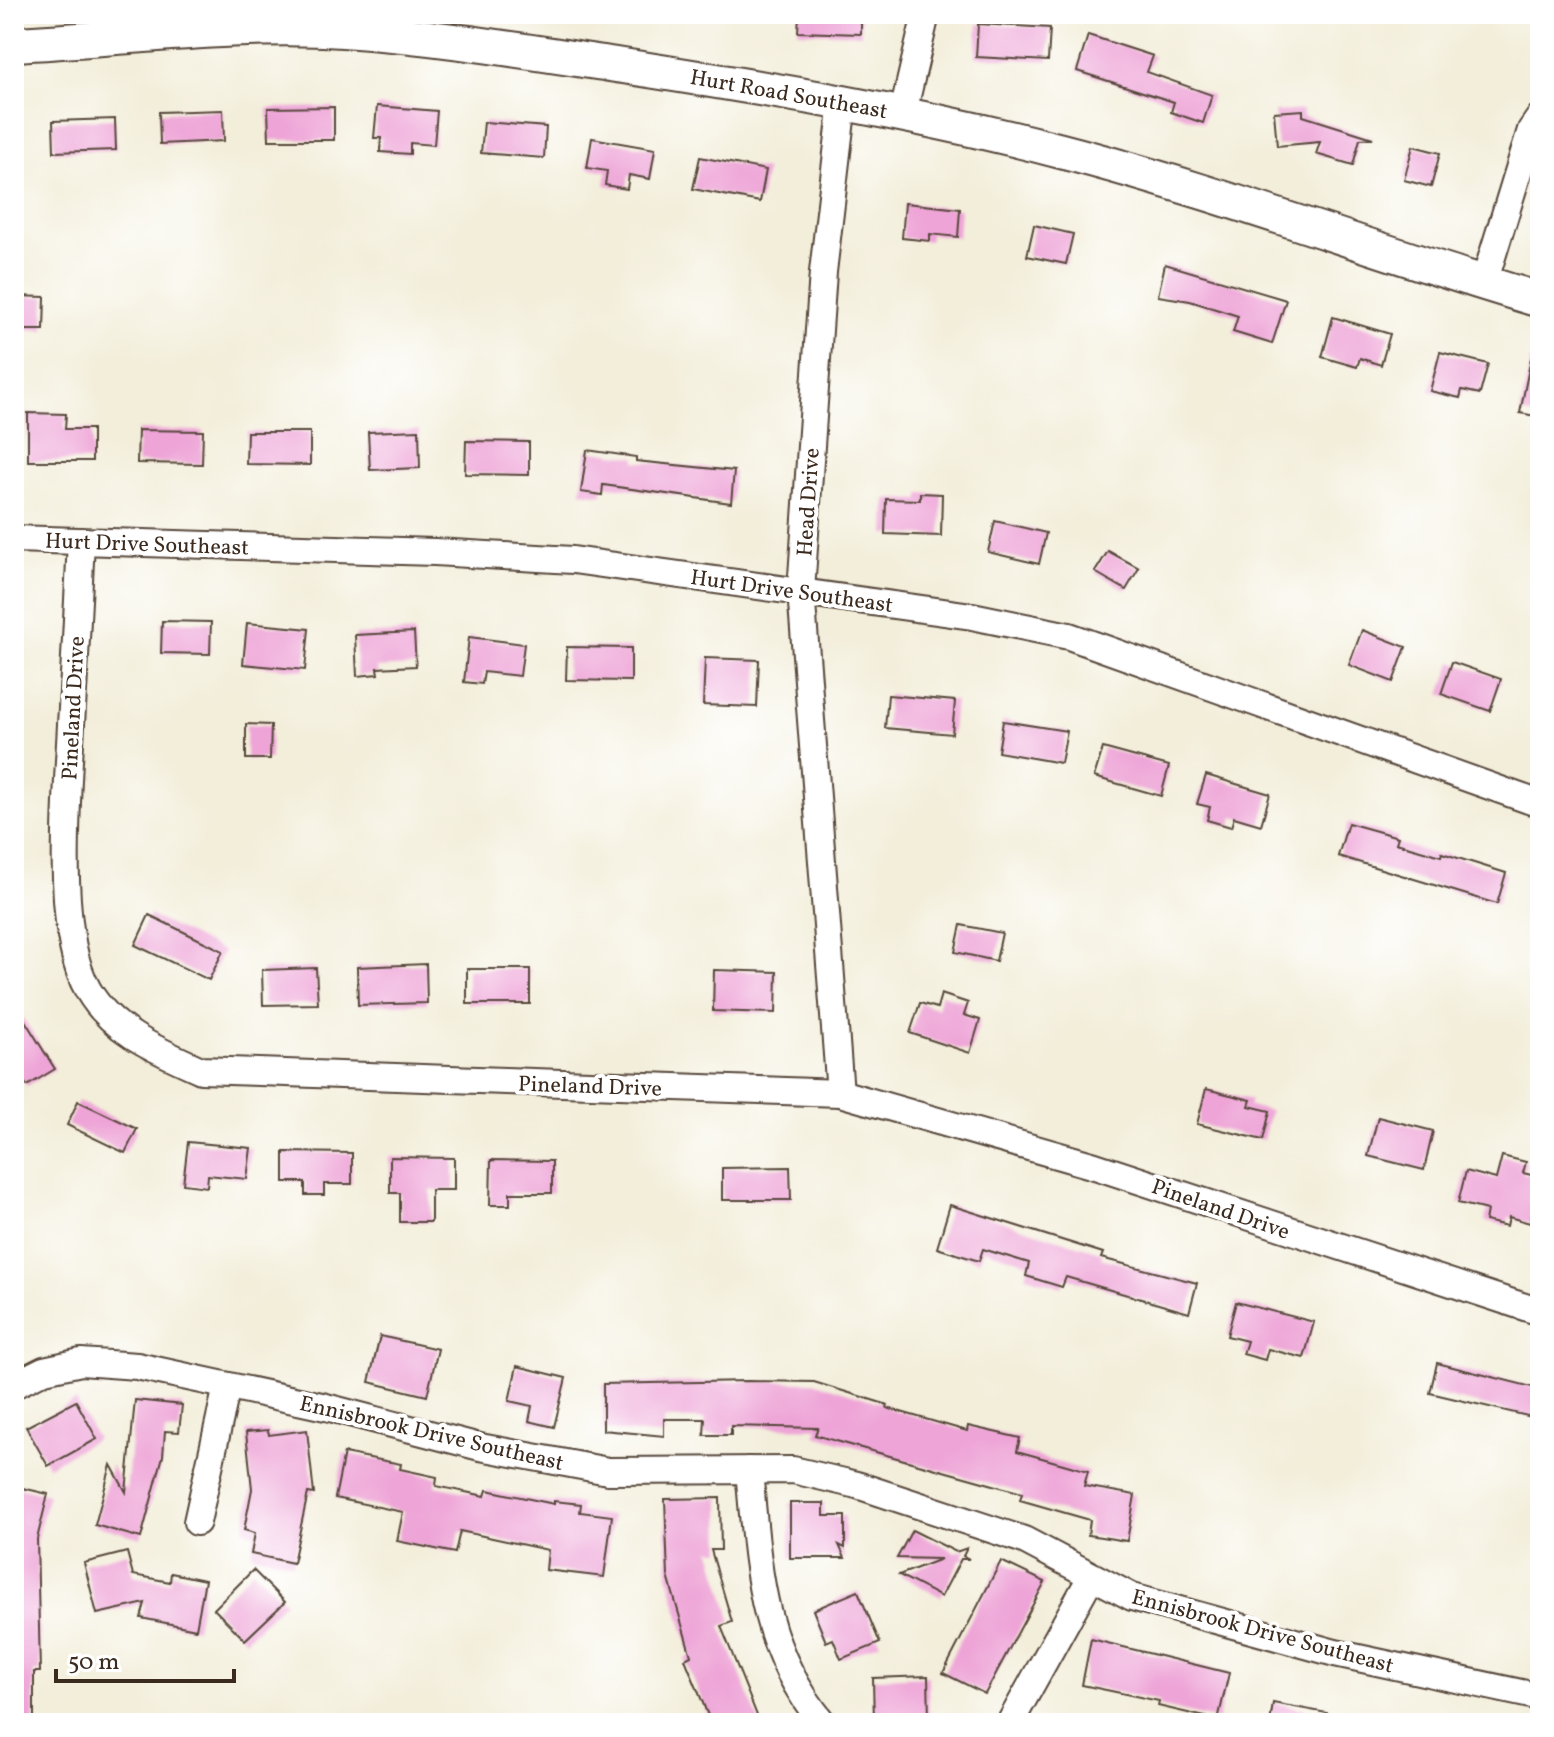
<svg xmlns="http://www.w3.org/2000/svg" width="1554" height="1737" font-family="Vollkorn,serif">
<rect width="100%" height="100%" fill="#fff"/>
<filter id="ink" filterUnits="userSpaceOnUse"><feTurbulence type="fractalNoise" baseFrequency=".0125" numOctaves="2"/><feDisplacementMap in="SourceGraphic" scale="16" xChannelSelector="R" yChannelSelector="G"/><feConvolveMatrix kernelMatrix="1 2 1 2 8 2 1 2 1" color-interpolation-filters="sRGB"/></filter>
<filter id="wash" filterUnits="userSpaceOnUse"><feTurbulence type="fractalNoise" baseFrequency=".006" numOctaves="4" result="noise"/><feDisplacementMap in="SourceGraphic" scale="32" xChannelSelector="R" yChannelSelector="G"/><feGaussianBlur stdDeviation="1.8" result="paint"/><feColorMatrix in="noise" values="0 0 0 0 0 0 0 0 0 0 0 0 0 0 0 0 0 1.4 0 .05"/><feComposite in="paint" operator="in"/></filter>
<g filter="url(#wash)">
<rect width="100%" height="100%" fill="#f3eeda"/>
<g id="blocks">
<!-- building -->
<g fill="#eea4d7">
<path d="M799,14H861V34L798,32Z"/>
<path d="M978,24L1050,28L1048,61L976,57Z"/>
<path d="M1088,35L1153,56L1147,72L1212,95L1203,123L1171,112L1174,102L1077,71Z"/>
<path d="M377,106L437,111L434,145L410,143V154L380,152L381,138H374Z"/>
<path d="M334,107V140H269L268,108Z"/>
<path d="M223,110L224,141L160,144L159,112Z"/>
<path d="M1303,110V116L1373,138L1360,139L1353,165L1316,154L1320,142L1277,146L1274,112Z"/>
<path d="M115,119L116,150L54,152L53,121Z"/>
<path d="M484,122L546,127L544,158L481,153Z"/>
<path d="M592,138L655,149L650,179L629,175L627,189L605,185L607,171L587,168Z"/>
<path d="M1413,146L1440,153L1431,187L1404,180Z"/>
<path d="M700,157L766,170L760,202L693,189Z"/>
<path d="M905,203L960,209L958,237L930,234V241L902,238Z"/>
<path d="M1034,225L1073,234L1066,264L1027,256Z"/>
<path d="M1165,264L1286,300L1272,344L1233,332L1238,316L1190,301L1158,296Z"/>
<path d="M16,296L45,297L44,330H16Z"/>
<path d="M1333,317L1390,334L1381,365L1360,358L1357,367L1322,357Z"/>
<path d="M1440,352L1488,364L1480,394L1462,390L1460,398L1430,391Z"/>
<path d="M1531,358L1540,359V417L1520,413Z"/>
<path d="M28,413L66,414L65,429H92V461H28Z"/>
<path d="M138,430L203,431L202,464L137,463Z"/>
<path d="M419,430L420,468L370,470L368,432Z"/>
<path d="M247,432H310V465L246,464Z"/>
<path d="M466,441L529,442V475L465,474Z"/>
<path d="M587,450L636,457V461L734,471L731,503L603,485L602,495L581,492Z"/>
<path d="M920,493L942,494L941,536L885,534L886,499L920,500Z"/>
<path d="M995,521L1046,533L1039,564L988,552Z"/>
<path d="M1108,551L1139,568L1126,590L1095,572Z"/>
<path d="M162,621L211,622L210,654L161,653Z"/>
<path d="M247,623L309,629L305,670L243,664Z"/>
<path d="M1362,630L1406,647L1393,682L1349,665Z"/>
<path d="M414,632L416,666L377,668L378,674L357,676L355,635Z"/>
<path d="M469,637L524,644L520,676L484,672L482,684L464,682Z"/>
<path d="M567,647L631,648V681L566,680Z"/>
<path d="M705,658L759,660L757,707L703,705Z"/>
<path d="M1452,662L1501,679L1490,711L1441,694Z"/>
<path d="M888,695L955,701L952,734L885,728Z"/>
<path d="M1003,721L1067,731L1061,763L998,752Z"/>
<path d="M246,724L271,725L270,759H246Z"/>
<path d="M1103,748L1169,766L1161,796L1094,777Z"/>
<path d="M1206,775L1270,794L1261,825L1234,817L1231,827L1207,820L1210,807L1197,804Z"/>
<path d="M1348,823L1398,837L1396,843L1441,856L1442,853L1506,873L1497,904L1338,856Z"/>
<path d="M149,915L223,951L209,980L135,945Z"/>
<path d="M961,925L1002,933L996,961L955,952Z"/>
<path d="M426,964L427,1003L358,1005L357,967Z"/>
<path d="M316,968L318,1004L263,1005L262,970Z"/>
<rect x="467" y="969" width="63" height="35"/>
<path d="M714,970L777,972L776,1013L713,1011Z"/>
<path d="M941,994L968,1003L964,1015L980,1020L970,1053L910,1033L920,1003L937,1008Z"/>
<path d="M14,1003L55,1069L27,1086L14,1065Z"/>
<path d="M1206,1089L1251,1100L1249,1106L1270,1111L1263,1140L1197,1124Z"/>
<path d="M78,1101L137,1129L125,1153L67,1125Z"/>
<path d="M1378,1117L1433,1131L1424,1170L1368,1156Z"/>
<path d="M188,1142L251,1148L247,1179L208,1175L207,1187L183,1184Z"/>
<path d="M284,1152L352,1153V1184H324V1195H305V1182H284Z"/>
<path d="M1502,1156L1526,1162L1523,1173L1540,1177L1530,1223L1509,1217L1507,1226L1485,1221L1487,1210L1458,1203L1466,1171L1496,1179Z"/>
<path d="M390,1157L454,1158V1190H431V1222H400V1193H390Z"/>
<path d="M491,1160L552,1161V1193H510V1205H490Z"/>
<path d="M790,1167L791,1200H722V1168Z"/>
<path d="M950,1205L1103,1253L1101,1258L1197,1283L1189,1313L1066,1277L1062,1287L1026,1276L1029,1263L983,1249L979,1261L937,1248Z"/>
<path d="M1236,1302L1314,1322L1304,1358L1268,1349L1265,1360L1243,1354L1247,1341L1227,1336Z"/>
<path d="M380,1336L438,1349L427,1396L369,1382Z"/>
<path d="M1437,1363L1540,1389V1419L1430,1393Z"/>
<path d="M517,1366L566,1378L554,1427L529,1421L532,1406L509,1401Z"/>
<path d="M748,1381L814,1382L888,1405L887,1408L967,1431L968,1426L1020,1438L1017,1451L1088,1471L1084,1486L1135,1495L1127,1541L1088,1535L1090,1520L1020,1500L1022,1493L815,1435L818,1428L731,1426V1435H704L705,1419H664V1436L603,1430V1384Z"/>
<path d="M135,1400L182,1405L179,1432L165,1431L163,1456L141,1538L95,1525L111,1465L126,1492Z"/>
<path d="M76,1401L97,1439L48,1466L26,1427Z"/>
<path d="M268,1430L269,1435L307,1430L314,1494L308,1493L293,1563L251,1554L255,1533L244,1530L252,1489L246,1432Z"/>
<path d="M344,1453L401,1464L400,1469L437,1477L436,1486L485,1496L487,1490L554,1504V1501L581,1504L580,1512L612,1516L604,1577L546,1570L548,1550L460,1531L455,1553L397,1541L403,1512L335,1498Z"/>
<path d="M14,1486L48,1494L37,1539L40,1672H34V1723H14Z"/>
<path d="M720,1498L721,1550H711L732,1622L721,1626L760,1723H711L685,1659L691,1656L668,1576L665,1499Z"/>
<path d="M790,1503H824V1516H845V1548L839,1545L845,1558H790Z"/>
<path d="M912,1530L956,1552L967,1548L963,1556L969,1559H961L941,1597L899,1575L941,1559L897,1558Z"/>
<path d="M127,1552L133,1575L170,1582L171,1573L205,1580L196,1629L141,1618L145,1603L97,1614L84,1563Z"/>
<path d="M1001,1561L1045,1582L985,1694L943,1673Z"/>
<path d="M253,1570L285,1602L245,1640L214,1609Z"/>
<path d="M858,1591L880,1643L841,1659L833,1639L826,1642L813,1610Z"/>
<path d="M1091,1639L1229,1673L1218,1720L1158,1706L1159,1701L1082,1685Z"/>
<path d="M928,1676L929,1719L874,1721L873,1678Z"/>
<path d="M1273,1703L1327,1713L1326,1723H1270Z"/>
</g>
</g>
</g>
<g filter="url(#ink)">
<use href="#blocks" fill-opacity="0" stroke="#57473a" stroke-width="2"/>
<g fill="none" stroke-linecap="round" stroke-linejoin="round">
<!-- minor casing -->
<g stroke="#57473a" stroke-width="30">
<g id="minor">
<path d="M903,113L926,14"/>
<path d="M1484,283L1531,130L1540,117"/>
<path d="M14,539L435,552L573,560L972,616L1069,636L1540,804"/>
<path d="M81,541C78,602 75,663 71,724C68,792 54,932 88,990C112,1032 159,1051 201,1070L840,1093L1095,1166L1540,1312"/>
<path d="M840,1093L801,591L823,272L843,102"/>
<path d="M14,1385L44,1370L81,1362L137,1366L326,1407L480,1447L608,1471L793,1470L857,1485L1024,1540L1132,1597L1335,1653L1540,1697"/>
<path d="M749,1470C758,1565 759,1646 823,1723"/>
<path d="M197,1522L227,1386"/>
<path d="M1010,1723L1091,1577"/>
</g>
</g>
<!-- tertiary casing -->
<g stroke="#57473a" stroke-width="38">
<path id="tertiary" d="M14,44C123,39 234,23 343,30C437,36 530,52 623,66C770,89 916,113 1061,151C1223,193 1379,253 1540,300"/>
</g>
<!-- minor -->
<use href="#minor" stroke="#fff" stroke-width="26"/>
<!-- tertiary -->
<use href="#tertiary" stroke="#fff" stroke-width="34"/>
</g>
</g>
<g text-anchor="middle" stroke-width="8" stroke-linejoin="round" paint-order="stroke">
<!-- street labels -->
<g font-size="22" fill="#3b2a1e" stroke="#fff">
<text transform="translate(789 93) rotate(10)" y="8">Hurt Road Southeast</text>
<text transform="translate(807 502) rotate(-86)" y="8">Head Drive</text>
<text transform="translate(147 543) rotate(2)" y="8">Hurt Drive Southeast</text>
<text transform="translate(792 590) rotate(8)" y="8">Hurt Drive Southeast</text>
<text transform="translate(72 708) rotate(-87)" y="8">Pineland Drive</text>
<text transform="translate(590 1085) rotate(2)" y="8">Pineland Drive</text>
<text transform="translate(1221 1208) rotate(19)" y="8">Pineland Drive</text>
<text transform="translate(432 1432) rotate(13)" y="8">Ennisbrook Drive Southeast</text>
<text transform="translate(1263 1630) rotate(15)" y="8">Ennisbrook Drive Southeast</text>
</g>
</g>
<!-- margin -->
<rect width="1554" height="1737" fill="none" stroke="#fff" stroke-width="48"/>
<!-- scale -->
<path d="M56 1669v12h178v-12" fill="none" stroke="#3b2a1e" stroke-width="4"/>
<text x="68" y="1669" font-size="24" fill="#3b2a1e" stroke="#ffffff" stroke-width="6" paint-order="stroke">50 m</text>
</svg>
